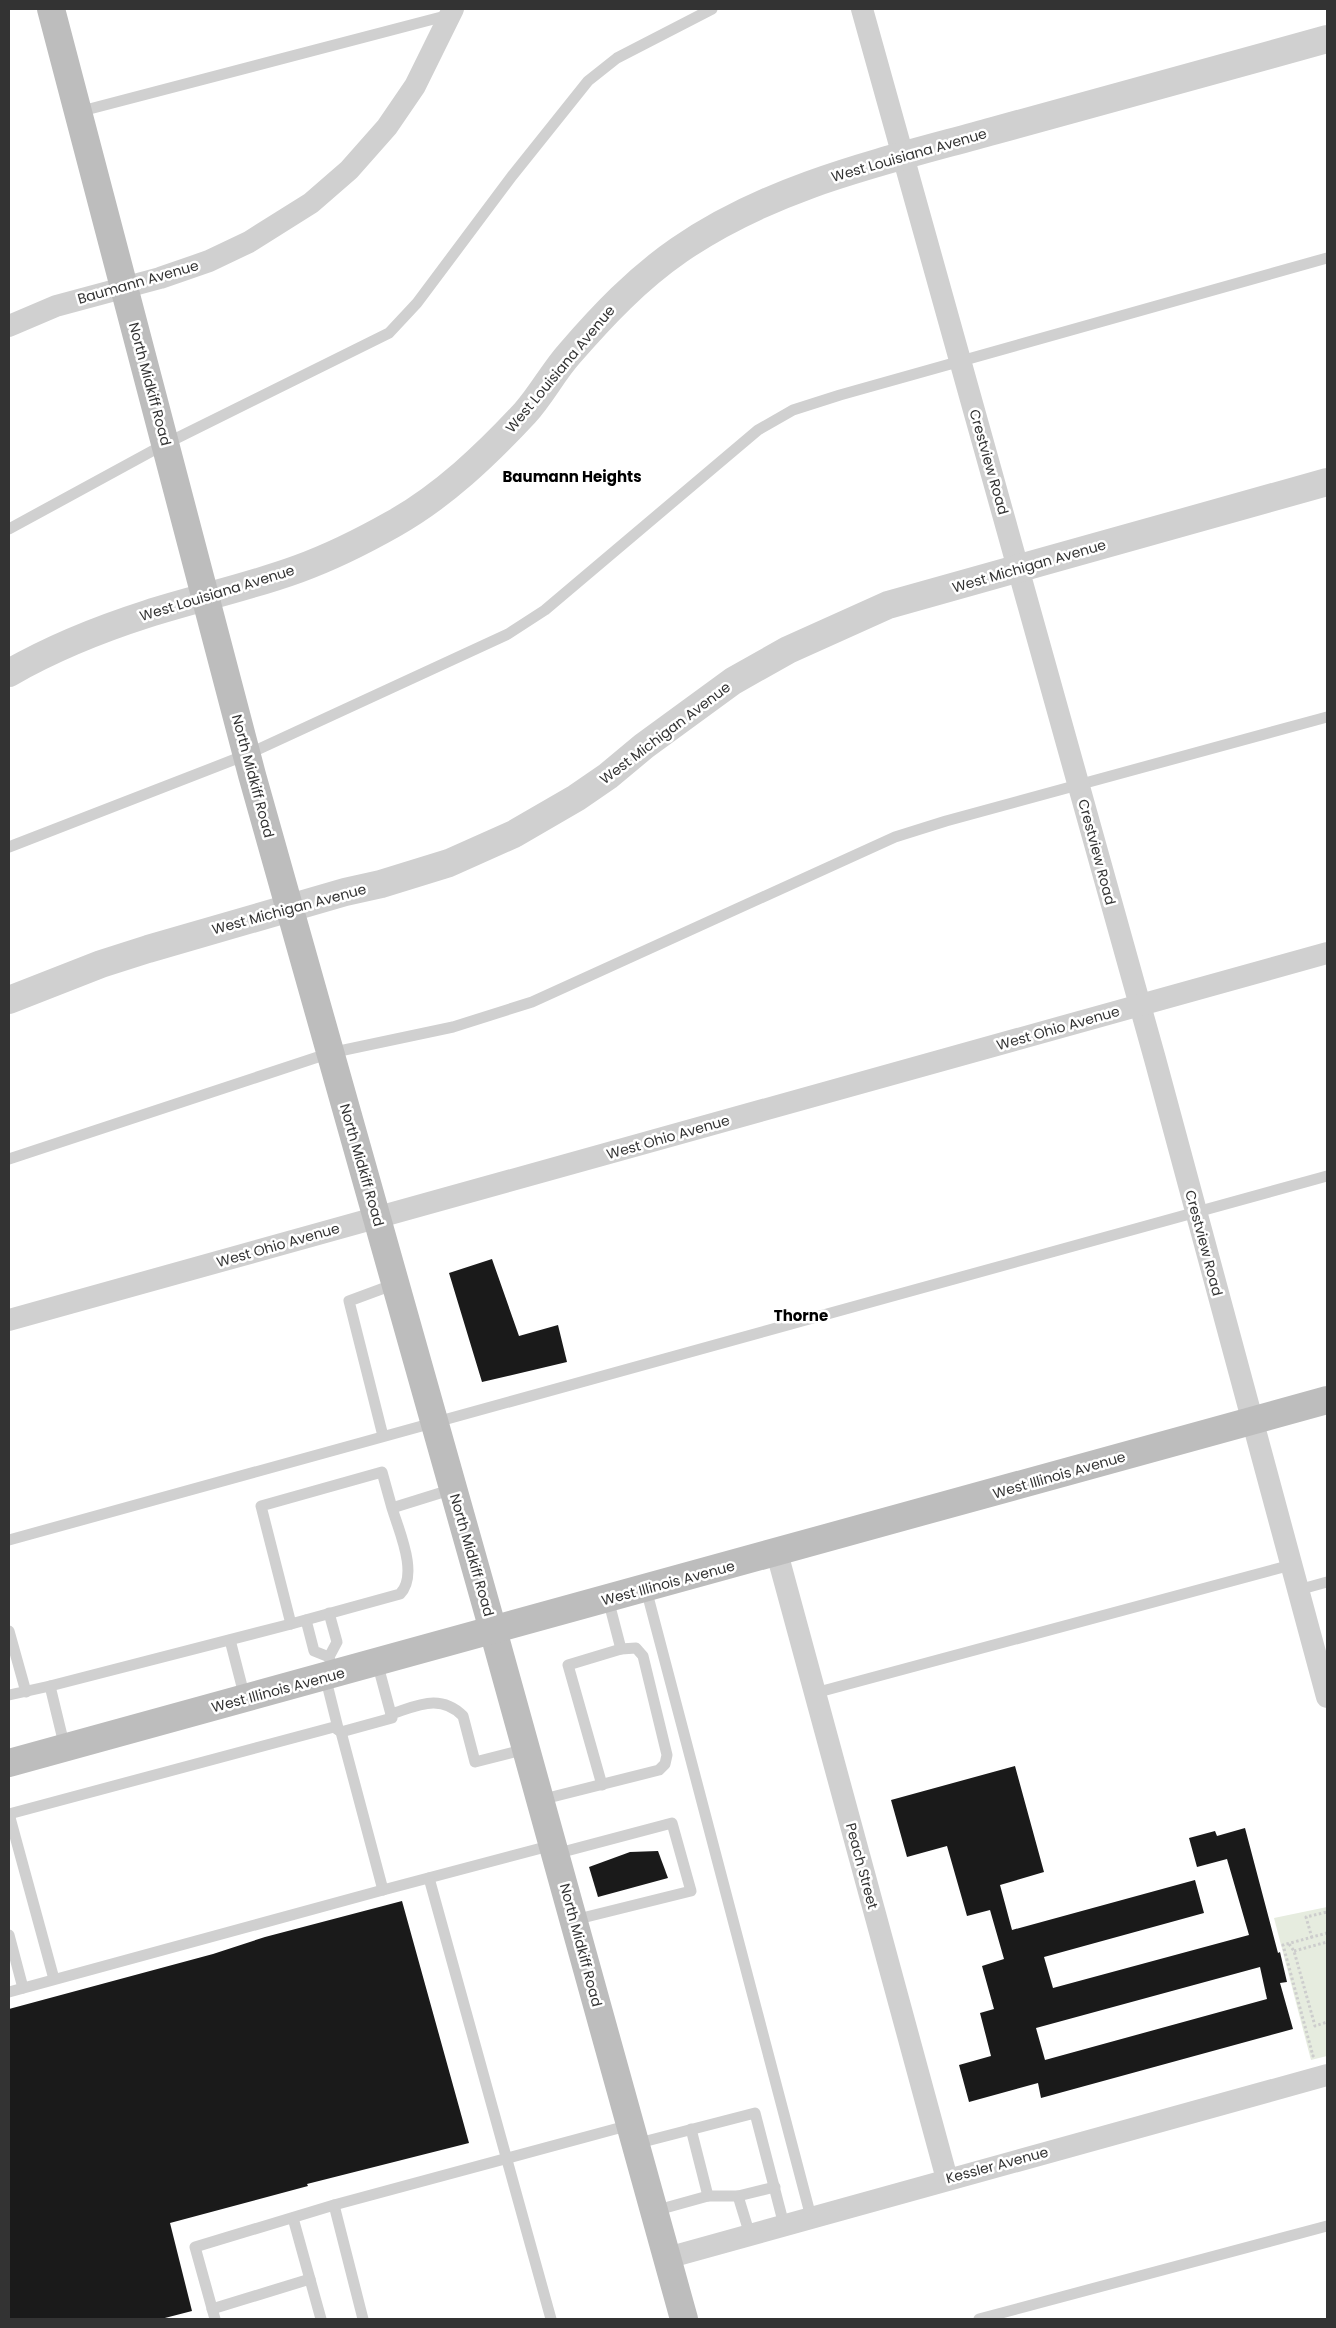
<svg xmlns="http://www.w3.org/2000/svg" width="1336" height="2328" font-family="Poppins,sans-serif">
<rect width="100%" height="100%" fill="#fff"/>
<!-- green -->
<path fill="#e6ecdf" d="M1327,1907V2056L1311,2060L1274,1918Z"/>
<!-- building -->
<g fill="#1a1a1a" fill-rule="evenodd">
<path d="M492,1259L519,1336L558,1325L567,1362L482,1382L449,1273Z"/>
<path d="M1015,1766L1044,1872L1000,1885L1012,1930L1195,1880L1204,1913L1044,1957L1053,1988L1249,1935L1227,1859L1197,1867L1189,1838L1215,1831L1217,1836L1245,1828L1278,1953L1280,1952L1287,1982L1280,1983L1293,2029L1041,2098L1038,2083L969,2102L959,2065L991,2056L980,2013L994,2009L982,1966L1004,1959L990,1910L967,1916L947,1846L907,1857L891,1800ZM1260,1967L1267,1999L1045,2060L1036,2028Z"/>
<path d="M658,1851L668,1878L598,1897L589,1867L630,1852Z"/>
<path d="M402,1901L469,2143L307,2184L308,2186L170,2223L192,2311L161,2319H9V2009L213,1954L265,1937Z"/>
</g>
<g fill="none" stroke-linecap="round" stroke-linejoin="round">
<!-- path -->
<g stroke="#cdcdcd" stroke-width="3" stroke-dasharray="2.5 2.5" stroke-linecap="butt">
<path d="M1312,1938L1306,1917L1327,1912"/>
<path d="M1289,1944L1294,1951L1315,2026L1327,2022"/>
<path d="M1294,1951L1327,1942"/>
<path d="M1314,2055L1313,2056L1283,1945L1327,1933"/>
</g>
<!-- service -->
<g stroke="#d0d0d0" stroke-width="11">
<path d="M78,112L449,15"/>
<path d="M9,529L165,444L389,333L417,303L512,176L588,81L617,58L712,9"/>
<path d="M9,847L246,755L508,634L545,610L758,430L793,410L840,395L1327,258"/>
<path d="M9,1159L330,1053L453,1027L532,1002L895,837L946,821L1327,717"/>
<path d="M383,1436L349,1301L395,1284"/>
<path d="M392,1508C399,1531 419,1575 400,1594L291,1624L261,1506L382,1472L392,1508L453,1489"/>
<path d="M9,1540L1327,1176"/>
<path d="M646,1589L811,2217"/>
<path d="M1298,1590L1327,1582"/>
<path d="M329,1613L337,1642L329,1657L334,1674"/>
<path d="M306,1620L314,1651L329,1657"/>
<path d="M9,1631L26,1692"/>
<path d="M230,1640L245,1698"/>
<path d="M325,1676L338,1728"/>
<path d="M815,1693L1291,1565"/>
<path d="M9,1695L50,1686"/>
<path d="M391,1714C417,1706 440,1693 463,1716L475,1762L526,1749"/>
<path d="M341,1732L392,1718L377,1662"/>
<path d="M65,1748L50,1686L291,1624"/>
<path d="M602,1785L568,1665L621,1649"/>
<path d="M540,1800L659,1770L665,1764L667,1755L643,1656L636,1648L621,1649L608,1599"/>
<path d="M9,1814L334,1727L341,1732L383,1890L553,1845"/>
<path d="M9,1814L54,1979"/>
<path d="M555,1854L672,1823L691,1891L574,1920"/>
<path d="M429,1878L551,2319"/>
<path d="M9,1935L23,1988"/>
<path d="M9,1992L383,1890"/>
<path d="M691,2129L708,2196"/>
<path d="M635,2144L755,2113L784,2225"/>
<path d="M738,2196L750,2235"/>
<path d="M334,2205L363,2319"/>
<path d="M654,2211L708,2196H738L775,2187"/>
<path d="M293,2218L321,2319"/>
<path d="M212,2309L310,2279"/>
<path d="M215,2319L195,2247L334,2205L630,2125"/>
<path d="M979,2319L1327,2226"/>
</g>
<!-- minor -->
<g stroke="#d0d0d0" stroke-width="22">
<path d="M862,9L1155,1059L1327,1697"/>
<path d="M9,326L56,306L160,278L209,261L249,242L311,203L349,170L387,127L415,86L453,9"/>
<path d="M9,1320L1327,953"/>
<path d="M777,1553L947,2179"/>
<path d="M667,2258L1327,2075"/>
</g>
<!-- tertiary -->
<g stroke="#d0d0d0" stroke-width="28">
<path d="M9,673C51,649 100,629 147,614C197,598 249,587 298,569C331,557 363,541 393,524C443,496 486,455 525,413C542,394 553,372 570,353C603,315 637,279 679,250C773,185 885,161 993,131C1105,100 1216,70 1327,39"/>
<path d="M9,1000L101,964L148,949L345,892L381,884L449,863L514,834L576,798L608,776L644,746L733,681L788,650L888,605L1327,482"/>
</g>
<!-- secondary -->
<g stroke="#bdbdbd" stroke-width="28">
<path d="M51,9L252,775L493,1630L684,2319"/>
<path d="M9,1763L1327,1400"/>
</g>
</g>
<g text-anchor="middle" stroke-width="5" stroke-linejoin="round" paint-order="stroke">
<!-- street labels -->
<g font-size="14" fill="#333" stroke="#fff">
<text transform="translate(909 155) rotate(-16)" y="5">West Louisiana Avenue</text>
<text transform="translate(138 282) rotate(-16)" y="5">Baumann Avenue</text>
<text transform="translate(560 369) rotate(-50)" y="5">West Louisiana Avenue</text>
<text transform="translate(150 384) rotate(75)" y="5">North Midkiff Road</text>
<text transform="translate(989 462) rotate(74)" y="5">Crestview Road</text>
<text transform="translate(1029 566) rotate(-16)" y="5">West Michigan Avenue</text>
<text transform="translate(217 593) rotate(-17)" y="5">West Louisiana Avenue</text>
<text transform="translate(665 733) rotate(-37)" y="5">West Michigan Avenue</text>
<text transform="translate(253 776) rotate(75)" y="5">North Midkiff Road</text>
<text transform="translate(1097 852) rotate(75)" y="5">Crestview Road</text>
<text transform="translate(289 909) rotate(-15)" y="5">West Michigan Avenue</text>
<text transform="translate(1058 1028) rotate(-16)" y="5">West Ohio Avenue</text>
<text transform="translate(668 1137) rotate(-16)" y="5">West Ohio Avenue</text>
<text transform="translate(362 1165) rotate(74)" y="5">North Midkiff Road</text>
<text transform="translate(1204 1243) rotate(75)" y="5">Crestview Road</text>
<text transform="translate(278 1245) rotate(-16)" y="5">West Ohio Avenue</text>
<text transform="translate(1059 1475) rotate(-16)" y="5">West Illinois Avenue</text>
<text transform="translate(472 1555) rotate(74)" y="5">North Midkiff Road</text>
<text transform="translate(668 1583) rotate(-15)" y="5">West Illinois Avenue</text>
<text transform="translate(278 1690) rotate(-15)" y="5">West Illinois Avenue</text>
<text transform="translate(862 1866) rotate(75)" y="5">Peach Street</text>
<text transform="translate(581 1945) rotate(75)" y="5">North Midkiff Road</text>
<text transform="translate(997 2165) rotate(-15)" y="5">Kessler Avenue</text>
</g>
<!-- neighbourhood labels -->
<g font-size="15" font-weight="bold" fill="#000" stroke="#fff">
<text x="572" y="482">Baumann Heights</text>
<text x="801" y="1321">Thorne</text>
</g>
</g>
<!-- border -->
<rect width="1336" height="2328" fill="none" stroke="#333333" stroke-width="20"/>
</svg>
